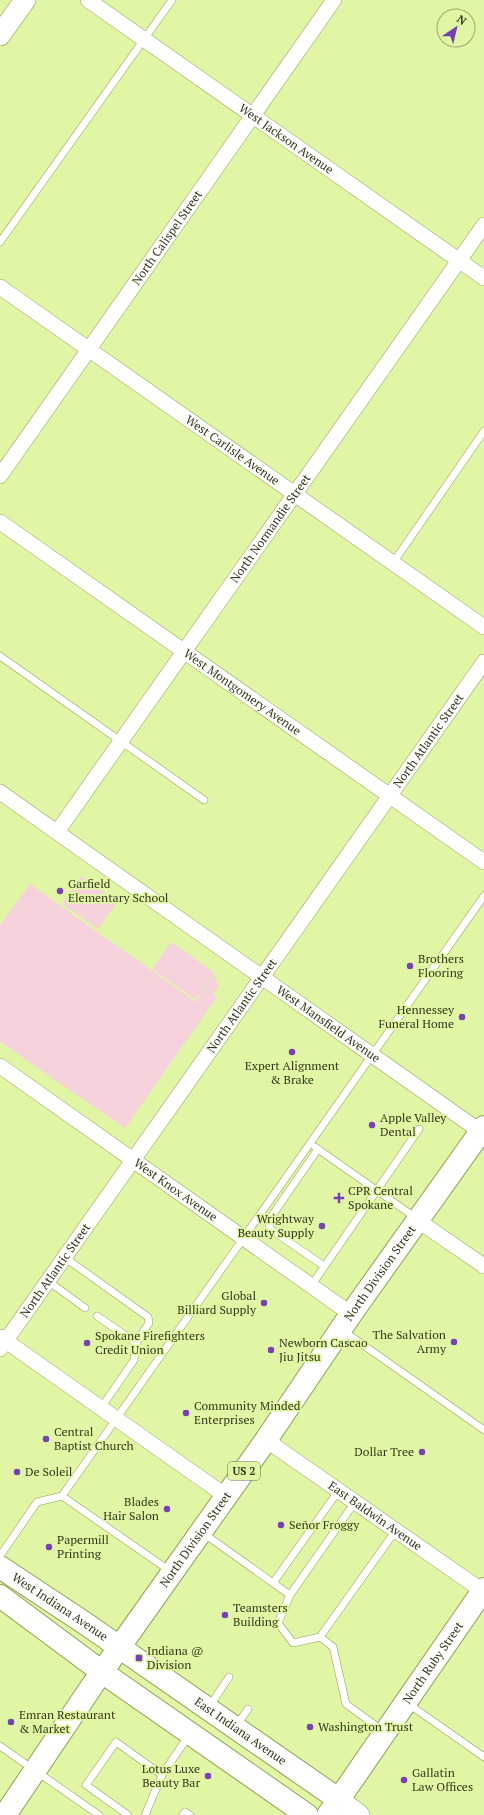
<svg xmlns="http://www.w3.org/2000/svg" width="484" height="1815" font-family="'PT Serif',serif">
<rect width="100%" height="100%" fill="#e1f6a5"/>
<!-- green -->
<g fill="#f6d3dc">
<path d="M81,876L117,902L98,929L62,904Z"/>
<path d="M30,884L196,1002L215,974L218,987L213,994L217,997L125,1128L0,1042V925Z"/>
<path d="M171,942L215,973L196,1000L152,969Z"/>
</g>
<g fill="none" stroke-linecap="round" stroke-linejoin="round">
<!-- service casing -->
<g stroke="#8ea153" stroke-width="8">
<g id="service">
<path d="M0,242L172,0"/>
<path d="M393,563L484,431"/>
<path d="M0,656L204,800"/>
<path d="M315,1147L416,1218"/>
<path d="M318,1149L269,1220L270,1229L324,1266"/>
<path d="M64,1257L148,1317L149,1323L136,1343L134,1360L101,1408"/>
<path d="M48,1281L85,1308"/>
<path d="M311,1286L419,1129"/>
<path d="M97,1316L136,1343"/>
<path d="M342,1330L484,1430"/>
<path d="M62,1496L170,1571"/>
<path d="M355,1502L290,1595L278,1623L293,1643L320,1637L333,1647L346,1704L383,1731"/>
<path d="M203,1533L290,1595"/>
<path d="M0,1556L37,1502L62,1496L484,896"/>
<path d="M273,1583L339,1490"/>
<path d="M320,1637L396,1530"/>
<path d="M407,1703L484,1757"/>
<path d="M209,1707L229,1677"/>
<path d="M237,1725L248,1709"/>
<path d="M0,1746L99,1815"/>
<path d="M128,1815L86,1785L116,1742L162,1775"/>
<path d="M145,1815L162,1775L189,1735"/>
<path d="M183,1815L185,1812L190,1815"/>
</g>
</g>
<!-- minor casing -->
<g stroke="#8ea153" stroke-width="16">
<g id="minor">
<path id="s1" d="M88,0L484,278"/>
<path id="s2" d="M0,287L484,627"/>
<path id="s3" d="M0,476L334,0"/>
<path id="s4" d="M0,522L484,862"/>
<path id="s5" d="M0,792L481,1132"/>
<path id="s6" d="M57,832L484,225"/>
<path id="s7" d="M0,1066L351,1314"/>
<path d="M417,1220L484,1266"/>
<path d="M0,1337L226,1496"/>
<path id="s8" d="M0,1349L484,662"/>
<path id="s9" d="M266,1440L484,1592"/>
</g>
</g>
<!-- secondary casing -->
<g stroke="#8ea153" stroke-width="22">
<g id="secondary">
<path d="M0,35L25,0"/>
<path d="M338,1799L359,1815"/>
</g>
</g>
<!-- primary casing -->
<g stroke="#8ea153" stroke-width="24">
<g id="primary">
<path id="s10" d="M0,1567L86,1624L338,1799"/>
<path d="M0,1596L102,1672L307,1815"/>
<path id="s11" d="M5,1815L94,1683L266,1440L351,1314L484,1127"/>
<path id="s12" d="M328,1815L484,1589"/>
</g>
</g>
<!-- service -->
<use href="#service" stroke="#fff" stroke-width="7"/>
<!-- minor -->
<use href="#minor" stroke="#fff" stroke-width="15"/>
<!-- secondary -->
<use href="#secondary" stroke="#fff" stroke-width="21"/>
<!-- primary -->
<use href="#primary" stroke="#fff" stroke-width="22"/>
</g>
<!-- markers -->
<g fill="#7641b8" stroke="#e1f6a5" stroke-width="1.5">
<circle cx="60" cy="891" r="4"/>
<circle cx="410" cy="966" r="4"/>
<circle cx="462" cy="1017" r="4"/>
<circle cx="292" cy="1052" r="4"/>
<circle cx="372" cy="1125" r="4"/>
<path d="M337 1192h4v4h4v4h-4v4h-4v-4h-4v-4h4z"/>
<circle cx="322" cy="1226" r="4"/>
<circle cx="264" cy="1303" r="4"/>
<circle cx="454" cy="1342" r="4"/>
<circle cx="87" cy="1343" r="4"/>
<circle cx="271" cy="1350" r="4"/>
<circle cx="186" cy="1413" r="4"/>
<circle cx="46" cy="1439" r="4"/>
<circle cx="422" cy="1452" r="4"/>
<circle cx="17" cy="1472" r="4"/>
<circle cx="167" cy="1509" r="4"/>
<circle cx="281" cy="1525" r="4"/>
<circle cx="49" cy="1547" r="4"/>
<circle cx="225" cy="1615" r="4"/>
<rect x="135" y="1654" width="8" height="8" rx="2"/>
<circle cx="11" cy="1722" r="4"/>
<circle cx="310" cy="1727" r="4"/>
<circle cx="208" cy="1776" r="4"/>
<circle cx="404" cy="1780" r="4"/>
</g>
<g text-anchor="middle" stroke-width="3.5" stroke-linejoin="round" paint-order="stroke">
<!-- shield labels -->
<rect fill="#e1f6a5" stroke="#667242" stroke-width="1" x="228" y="1462" width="32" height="18" rx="3"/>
<g font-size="11" font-weight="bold" fill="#313918">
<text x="244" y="1475">US 2</text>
</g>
<!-- street labels -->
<g font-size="12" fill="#313918" stroke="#e1f6a5">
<text dy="4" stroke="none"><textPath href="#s1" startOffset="242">West Jackson Avenue</textPath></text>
<text dy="4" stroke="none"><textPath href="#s3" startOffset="291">North Calispel Street</textPath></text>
<text dy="4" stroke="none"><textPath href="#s2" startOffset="284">West Carlisle Avenue</textPath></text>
<text dy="4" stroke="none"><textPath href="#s6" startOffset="371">North Normandie Street</textPath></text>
<text dy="4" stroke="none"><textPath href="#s4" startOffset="296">West Montgomery Avenue</textPath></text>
<text dy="4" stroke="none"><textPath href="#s8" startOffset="744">North Atlantic Street</textPath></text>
<text dy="4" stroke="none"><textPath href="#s8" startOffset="420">North Atlantic Street</textPath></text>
<text dy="4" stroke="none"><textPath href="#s5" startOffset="402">West Mansfield Avenue</textPath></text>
<text dy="4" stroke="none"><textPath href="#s7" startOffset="215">West Knox Avenue</textPath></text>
<text dy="4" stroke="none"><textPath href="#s8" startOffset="96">North Atlantic Street</textPath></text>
<text dy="4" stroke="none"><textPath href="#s11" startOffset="659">North Division Street</textPath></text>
<text dy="4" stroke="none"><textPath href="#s9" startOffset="133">East Baldwin Avenue</textPath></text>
<text dy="4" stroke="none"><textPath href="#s11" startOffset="335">North Division Street</textPath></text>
<text dy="4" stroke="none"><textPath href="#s10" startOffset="72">West Indiana Avenue</textPath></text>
<text dy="4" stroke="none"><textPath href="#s12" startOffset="185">North Ruby Street</textPath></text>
<text dy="4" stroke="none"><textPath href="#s10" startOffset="291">East Indiana Avenue</textPath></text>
</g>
<!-- poi labels -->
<g font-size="12" fill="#313918" stroke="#e1f6a5" text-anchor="start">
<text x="68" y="888">Garfield<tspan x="68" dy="14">Elementary School</tspan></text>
<text x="418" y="963">Brothers<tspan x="418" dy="14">Flooring</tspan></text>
<text x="454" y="1014" text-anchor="end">Hennessey<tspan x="454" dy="14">Funeral Home</tspan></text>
<text x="292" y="1070" text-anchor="middle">Expert Alignment<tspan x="292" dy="14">&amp; Brake</tspan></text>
<text x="380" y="1122">Apple Valley<tspan x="380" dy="14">Dental</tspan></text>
<text x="348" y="1195">CPR Central<tspan x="348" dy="14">Spokane</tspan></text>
<text x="314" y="1223" text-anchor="end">Wrightway<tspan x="314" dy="14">Beauty Supply</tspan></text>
<text x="256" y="1300" text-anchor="end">Global<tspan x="256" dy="14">Billiard Supply</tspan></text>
<text x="446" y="1339" text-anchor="end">The Salvation<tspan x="446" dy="14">Army</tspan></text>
<text x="95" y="1340">Spokane Firefighters<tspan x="95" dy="14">Credit Union</tspan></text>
<text x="279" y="1347">Newborn Cascao<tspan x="279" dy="14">Jiu Jitsu</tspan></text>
<text x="194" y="1410">Community Minded<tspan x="194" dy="14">Enterprises</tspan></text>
<text x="54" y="1436">Central<tspan x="54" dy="14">Baptist Church</tspan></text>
<text x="414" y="1456" text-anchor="end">Dollar Tree</text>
<text x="25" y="1476">De Soleil</text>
<text x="159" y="1506" text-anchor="end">Blades<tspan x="159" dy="14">Hair Salon</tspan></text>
<text x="289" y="1529">Señor Froggy</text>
<text x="57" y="1544">Papermill<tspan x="57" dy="14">Printing</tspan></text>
<text x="233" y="1612">Teamsters<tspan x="233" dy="14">Building</tspan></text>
<text x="147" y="1655">Indiana @<tspan x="147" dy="14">Division</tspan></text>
<text x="19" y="1719">Emran Restaurant<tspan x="19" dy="14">&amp; Market</tspan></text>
<text x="318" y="1731">Washington Trust</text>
<text x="200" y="1773" text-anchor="end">Lotus Luxe<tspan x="200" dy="14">Beauty Bar</tspan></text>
<text x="412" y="1777">Gallatin<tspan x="412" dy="14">Law Offices</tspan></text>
</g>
</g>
<!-- north arrow -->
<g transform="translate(456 28) rotate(35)"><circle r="19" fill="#e1f6a5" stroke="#9baa6d"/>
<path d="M0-3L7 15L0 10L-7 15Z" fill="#7641b8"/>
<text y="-6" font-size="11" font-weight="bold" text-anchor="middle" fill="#313918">N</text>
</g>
</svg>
